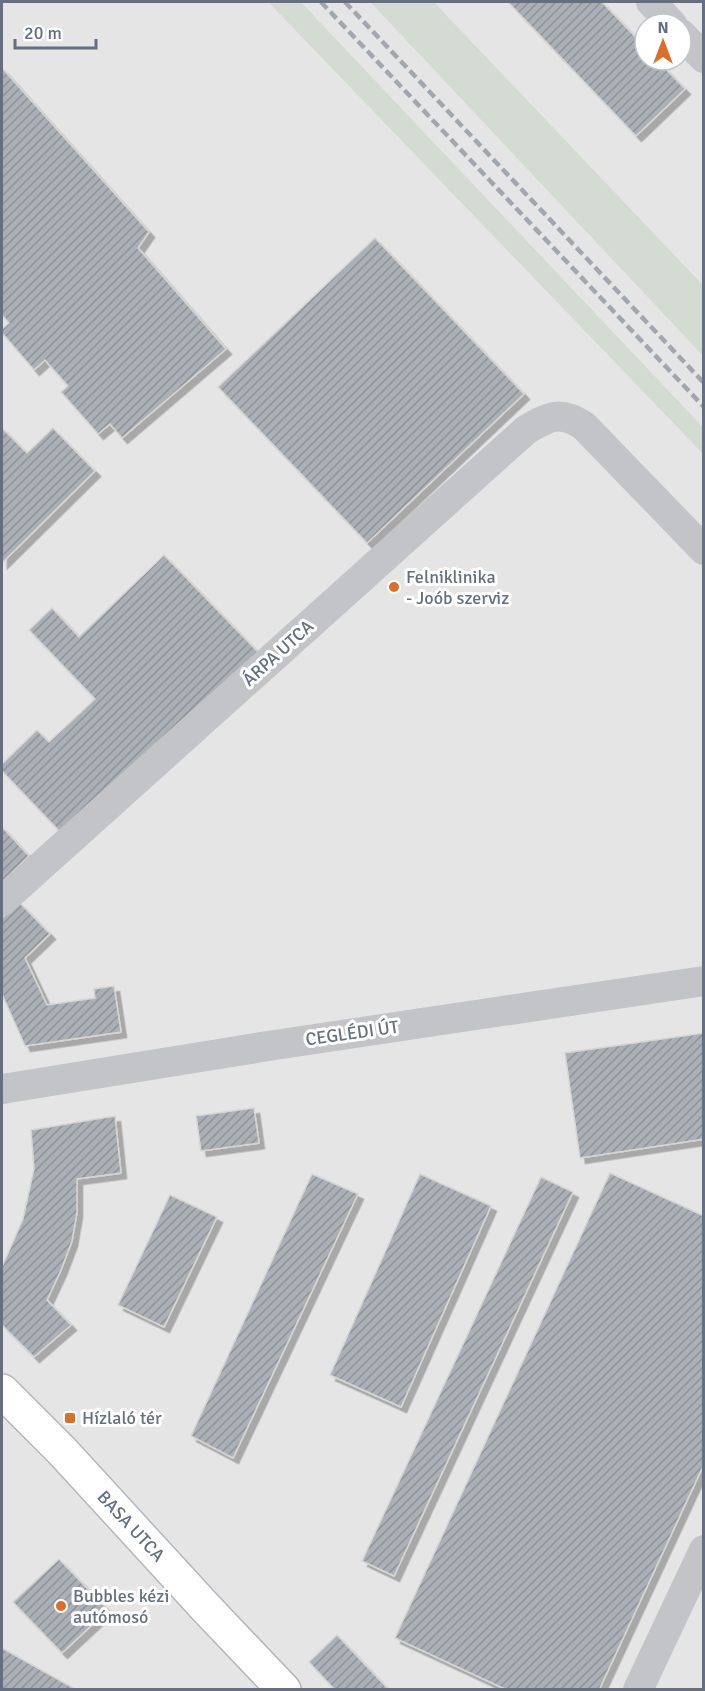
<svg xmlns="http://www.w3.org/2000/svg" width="705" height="1691" font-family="Signika,sans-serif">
<defs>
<pattern id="building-hatch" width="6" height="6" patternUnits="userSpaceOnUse" patternTransform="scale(1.5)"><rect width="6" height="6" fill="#aab0b6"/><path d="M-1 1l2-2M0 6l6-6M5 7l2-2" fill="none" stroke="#8e9399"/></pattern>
<filter id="shadow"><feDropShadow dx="5.5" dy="5.5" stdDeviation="0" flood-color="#0004"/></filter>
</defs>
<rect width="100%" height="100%" fill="#f4f4f0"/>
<!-- built -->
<g fill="#e4e5e4" fill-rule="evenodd">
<path d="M2,2H268L703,454V1689L2,1690Z"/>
<path d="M301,2H370L703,356V427Z"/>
<path d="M434,2H703V285ZM645,24H681V60H645Z"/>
</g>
<!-- green -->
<g fill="#d4dbd2">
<path d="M268,2H301L703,427V454Z"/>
<path d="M370,2H434L703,285V356Z"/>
</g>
<!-- building -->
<g fill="url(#building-hatch)" stroke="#d5d5d3" stroke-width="1.5" filter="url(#shadow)">
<path d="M508,2H602L645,47V60H657L685,89L636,136Z"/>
<path d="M2,68L149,232L138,248L226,349L122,438L110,424L98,434L61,392L68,386L45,360L34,370L2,333V329L9,323L2,315Z"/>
<path d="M375,238L524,394L367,543L218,387Z"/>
<path d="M2,428L27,453L53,428L95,471L2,563Z"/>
<path d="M164,555L259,653L66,838L2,771V764L37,730L49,742L95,699L29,630L52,608L79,637Z"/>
<path d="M2,827L29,856L2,882Z"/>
<path d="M20,903L50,934L25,958L47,1005L95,998L94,989L114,986L121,1032L25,1046L2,994V918Z"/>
<path d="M704,1033V1139L580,1158L565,1053Z"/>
<path d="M254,1108L259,1143L201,1151L196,1116Z"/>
<path d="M115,1116L121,1173L77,1179V1212L72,1241L61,1270L47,1300L71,1325L34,1357L2,1325V1267L23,1219L34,1169L31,1130Z"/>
<path d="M610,1173L704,1216V1464L599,1690H507L395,1638Z"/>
<path d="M312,1174L358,1194L233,1458L191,1436Z"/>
<path d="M420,1174L491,1206L401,1407L330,1375Z"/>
<path d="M541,1177L573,1192L394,1576L362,1561Z"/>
<path d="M170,1195L217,1217L164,1327L118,1305Z"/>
<path d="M59,1559L108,1610L62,1653L13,1602Z"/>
<path d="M337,1635L389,1690H335L309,1662Z"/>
<path d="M2,1648L77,1690H2Z"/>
</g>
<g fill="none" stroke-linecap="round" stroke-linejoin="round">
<!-- secondary casing -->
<g stroke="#b4b7bc" stroke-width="36">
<path id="secondary" d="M2,1391L63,1452L206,1608L284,1690"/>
</g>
<!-- street -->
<g stroke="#c2c4c8" stroke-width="30">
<path d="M651,2L672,24"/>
<path d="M681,34L704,58"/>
<path d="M2,901L526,430C550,416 560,410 584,426L704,550"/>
<path d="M2,1089L268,1046L704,981"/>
<path d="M638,1690L704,1550"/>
</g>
<!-- secondary -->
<use href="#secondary" stroke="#fff" stroke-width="33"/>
<!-- rail -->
<g stroke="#a2a6ad" stroke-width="4.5" stroke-dasharray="9 4.5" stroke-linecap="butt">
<path d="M321,2L704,407"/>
<path d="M345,2L704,383"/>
</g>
</g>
<!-- markers -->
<g fill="#de6e27" stroke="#fff" stroke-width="2">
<circle cx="394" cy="587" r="6"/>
<rect x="64" y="1412" width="12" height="12" rx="3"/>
<circle cx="61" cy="1606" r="6"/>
</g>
<g text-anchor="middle" stroke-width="6" stroke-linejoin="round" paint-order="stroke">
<!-- poi labels -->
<g font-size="18" fill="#646f81" stroke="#fff" text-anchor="start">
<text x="406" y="583">Felniklinika<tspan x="406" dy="21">- Joób szerviz</tspan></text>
<text x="82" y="1424">Hízlaló tér</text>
<text x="73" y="1602">Bubbles kézi<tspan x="73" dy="21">autómosó</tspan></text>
</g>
<!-- street labels -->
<g font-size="18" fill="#646f81" stroke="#fff">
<text transform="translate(278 653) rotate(-42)" y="6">ÁRPA UTCA</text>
<text transform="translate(352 1033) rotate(-8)" y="6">CEGLÉDI ÚT</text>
<text transform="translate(131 1526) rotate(47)" y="6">BASA UTCA</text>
</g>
</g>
<!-- border -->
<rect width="705" height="1691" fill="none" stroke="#646f81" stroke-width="6"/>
<!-- north arrow -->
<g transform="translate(663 42)"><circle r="28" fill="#ffffff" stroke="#c1c5cd" stroke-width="1.5"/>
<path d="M0-4.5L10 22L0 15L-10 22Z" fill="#de6e27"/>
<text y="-9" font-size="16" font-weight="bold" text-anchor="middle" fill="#646f81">N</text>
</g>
<!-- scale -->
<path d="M15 39v9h81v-9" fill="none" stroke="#646f81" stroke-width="3"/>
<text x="24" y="39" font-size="18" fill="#646f81" stroke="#ffffff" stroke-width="4.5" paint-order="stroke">20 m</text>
</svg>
